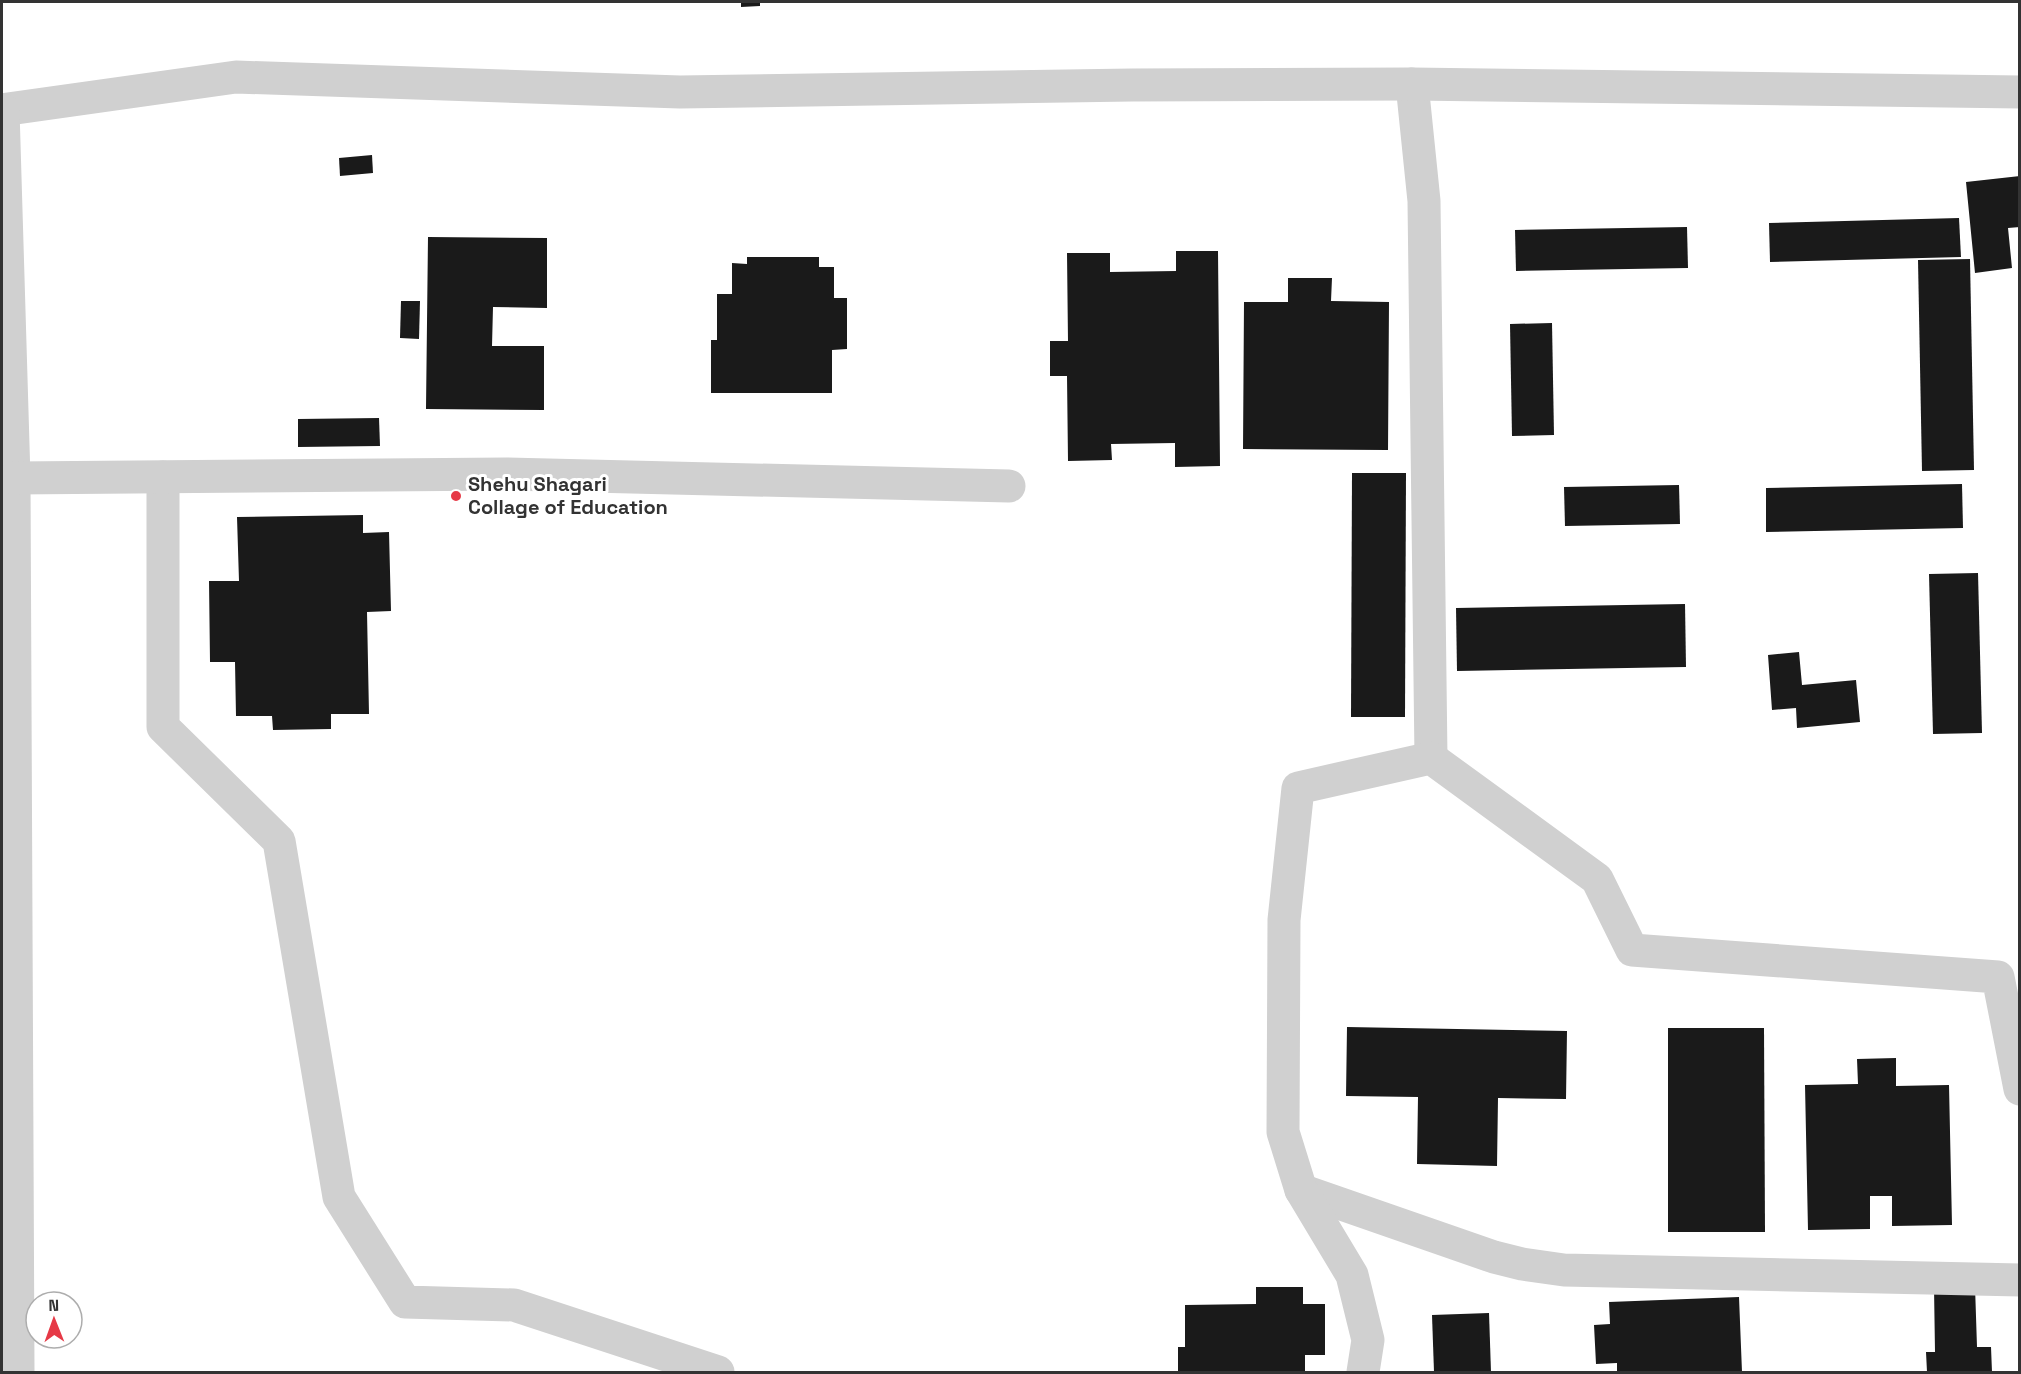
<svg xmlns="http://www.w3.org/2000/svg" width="2021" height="1374" font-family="'Space Grotesk',sans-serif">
<rect width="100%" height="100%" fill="#fff"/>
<!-- building -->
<g fill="#1a1a1a">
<path d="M741,2H760V6L741,7Z"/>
<path d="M372,155L373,173L340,176L339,158Z"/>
<path d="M2020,176V227L2008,228L2012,268L1975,273L1966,182Z"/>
<path d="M1959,218L1961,257L1770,262L1769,223Z"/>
<path d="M1687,227L1688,268L1516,271L1515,230Z"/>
<path d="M428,237L547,238V308L493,307L492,346H544V410L426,409Z"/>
<path d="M1176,251H1218L1220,466L1175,467V443L1111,444L1112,460L1068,461L1067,376H1050V341H1068L1067,253H1110V272L1176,271Z"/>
<path d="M747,257H819V267H834V298H847V349L832,350V393H711V340H717V294H732V263L747,264Z"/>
<path d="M1970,259L1974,470L1922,471L1918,260Z"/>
<path d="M1288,278H1332L1331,301L1389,302L1388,450L1243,449L1244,302H1288Z"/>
<path d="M401,301H420L419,339L400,338Z"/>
<path d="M1552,323L1554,435L1512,436L1510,324Z"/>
<path d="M379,418L380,446L298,447V419Z"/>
<path d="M1352,473H1406L1405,717H1351Z"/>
<path d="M1962,484L1963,528L1766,532V488Z"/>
<path d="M1679,485L1680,524L1565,526L1564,487Z"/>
<path d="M363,515V533L389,532L391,611L367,612L369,714H331V729L273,730L272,716H236L235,662H210L209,581H239L237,517Z"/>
<path d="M1978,573L1982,733L1933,734L1929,574Z"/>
<path d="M1685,604L1686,667L1457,671L1456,608Z"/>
<path d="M1799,652L1802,685L1856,680L1860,722L1797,728L1796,708L1772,710L1768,655Z"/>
<path d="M1347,1027L1567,1031L1566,1099L1498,1098L1497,1166L1417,1164L1418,1097L1346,1096Z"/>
<path d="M1668,1028H1764L1765,1232H1668Z"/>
<path d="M1896,1058V1086L1949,1085L1952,1225L1892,1226V1196H1870V1229L1808,1230L1805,1085L1858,1084L1857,1059Z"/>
<path d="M1975,1286L1977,1347H1991L1992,1372H1927L1926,1352H1935L1934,1287Z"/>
<path d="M1256,1287H1303V1304H1325V1355H1305V1372H1178V1347H1185V1305L1256,1304Z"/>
<path d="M1739,1297L1742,1372H1617V1363L1596,1364L1594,1325L1610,1324L1609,1302Z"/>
<path d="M1489,1313L1491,1372H1434L1432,1315Z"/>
</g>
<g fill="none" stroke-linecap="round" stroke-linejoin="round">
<!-- minor -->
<g stroke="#d0d0d0" stroke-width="33">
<path d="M1412,84L1424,201L1431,758"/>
<path d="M2,110L236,77L680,92L1132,85L1412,84L2020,92"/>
<path d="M3,110L14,478L18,1372"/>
<path d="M163,477V727L279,841L339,1197L405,1302L514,1305L718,1372"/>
<path d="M14,478L507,474L1009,486"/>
<path d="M1301,1190L1494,1257L1522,1264L1564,1270L2020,1280"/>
<path d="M1363,1372L1368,1340L1352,1275L1301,1190L1283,1132L1284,920L1298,788L1431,758L1597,879L1632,950L1998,977L2020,1089"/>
</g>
</g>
<!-- markers -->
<circle fill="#e63946" stroke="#fff" stroke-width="2" cx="456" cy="496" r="6"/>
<g text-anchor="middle" stroke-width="6" stroke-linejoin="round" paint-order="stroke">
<!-- poi labels -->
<g font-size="20" font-weight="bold" fill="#333" stroke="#fff" text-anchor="start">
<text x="468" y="491">Shehu Shagari<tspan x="468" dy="23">Collage of Education</tspan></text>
</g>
</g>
<!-- border -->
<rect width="2021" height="1374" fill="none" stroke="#333333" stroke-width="6"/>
<!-- north arrow -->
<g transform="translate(54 1320) rotate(359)"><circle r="28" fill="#ffffff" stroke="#adadad" stroke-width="1.5"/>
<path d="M0-4.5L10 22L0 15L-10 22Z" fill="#e63946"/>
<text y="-9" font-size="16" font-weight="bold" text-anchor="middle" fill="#333333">N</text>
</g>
</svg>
